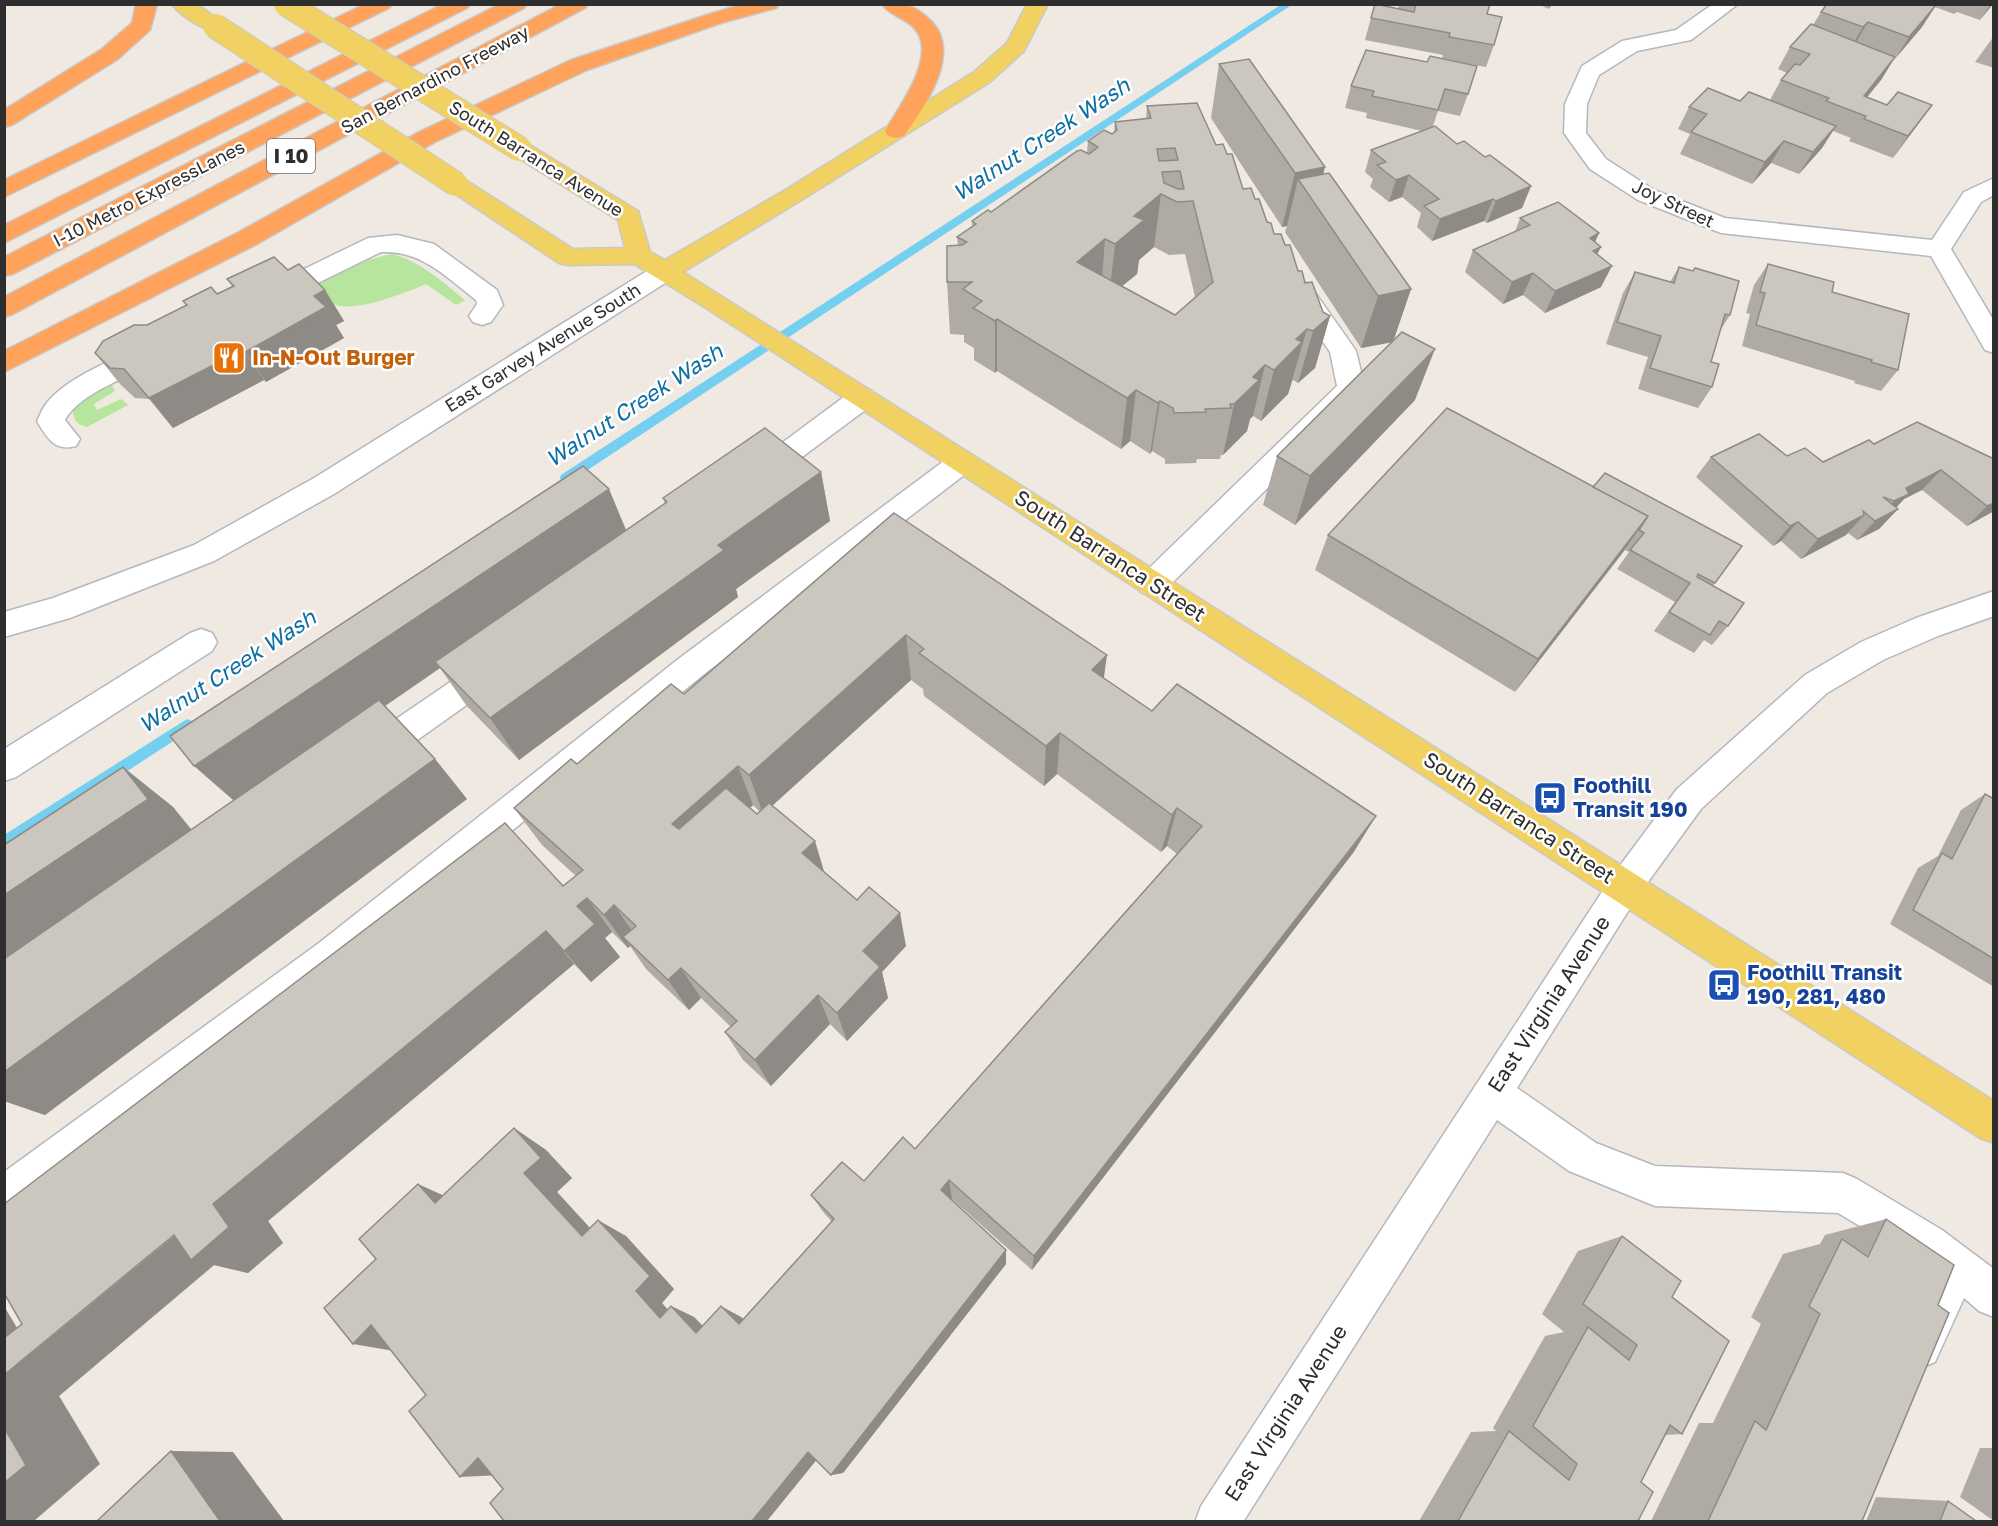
<svg xmlns="http://www.w3.org/2000/svg" width="1998" height="1526" font-family="'Golos Text',sans-serif">
<rect width="100%" height="100%" fill="#efe9e1"/>
<!-- green -->
<g fill="#b6e59e">
<path d="M392,254C421,262 442,281 465,300L456,305L426,284C404,293 350,316 329,302C323,297 317,290 312,285C338,272 362,260 392,254Z"/>
<path d="M111,383L115,391L94,404L97,410L121,399L128,405L87,427C76,424 73,420 73,408L83,398Z"/>
</g>
<g fill="none" stroke-linecap="round" stroke-linejoin="round">
<!-- stream -->
<g fill="#75cff0" fill-rule="evenodd">
<path d="M1282,4H1293L571,481H561L560,478L561,475Z"/>
<path d="M187,719L192,721L194,725L192,729L4,851V835Z"/>
</g>
<!-- minor casing -->
<g stroke="#b4b7c1" stroke-width="3">
<g id="minor">
<path d="M1713,4H1738L1691,40L1637,51L1599,75L1587,104L1586,133L1606,159L1654,190L1725,218L1932,240L1964,192L1994,178V195L1981,202L1951,249L1994,321V353L1985,350L1931,256L1721,233L1638,200L1590,169L1564,133L1565,104L1582,66L1622,41L1676,30Z"/>
<path d="M397,235L434,244L497,290L503,305L491,322L482,325L473,322L469,316L477,304L476,300C446,277 421,250 381,252L279,302L270,305L261,302L257,296L261,290L368,238Z"/>
<path d="M664,264L673,266L677,272L673,278L334,494L214,561L70,618L4,637V612L53,598L194,545L314,478L655,266Z"/>
<path d="M1300,281L1309,284L1352,345L1356,351L1365,388L1361,395L1163,592L1152,596L1141,592L1137,584L1141,576L1337,386L1330,352L1287,290L1291,284Z"/>
<path d="M151,346L160,348L164,355L160,362C134,374 79,393 65,420L80,439L76,446C55,452 47,438 37,421C40,415 42,409 46,404C64,379 121,354 151,346Z"/>
<path d="M862,388L872,391L876,398L872,405L767,483L757,487L747,483L743,476L747,469L852,391Z"/>
<path d="M962,452L972,455L976,462L972,469L703,675L345,967L18,1211L4,1217V1172L319,943L681,657L952,455Z"/>
<path d="M1994,591V616L1938,636L1883,660L1827,693L1701,809L1637,897L1517,1088L1596,1143L1655,1166L1843,1173L1857,1179L1942,1230L1994,1269V1317L1979,1311L1964,1298L1935,1362L1920,1368L1905,1362L1899,1347L1932,1273L1914,1258L1838,1213L1655,1206L1569,1171L1497,1120L1243,1522H1195L1201,1506L1613,875L1677,789L1805,675L1861,642L1916,618Z"/>
<path d="M201,629L212,633L217,642L212,651L16,777L4,781V749L190,633Z"/>
<path d="M495,655L506,659L511,668L506,677L382,765L370,769L358,765L354,755L358,745L484,659Z"/>
</g>
</g>
<!-- major casing -->
<g stroke="#c9c9c9" stroke-width="3">
<g id="major">
<path d="M172,4H197L226,26L223,31C208,34 180,16 172,4Z"/>
<path d="M1027,4H1048L1024,51L990,82L803,199L683,272L1994,1101V1143L1980,1138L706,308L634,264L568,265L559,263L448,189L444,184L448,179L456,177L464,179L573,249L625,248L618,220L512,154L508,149L512,144L520,142L528,144L638,211L650,252L665,260L787,189L974,72L1007,43Z"/>
</g>
</g>
<!-- highway casing -->
<g stroke="#c9c9c9" stroke-width="3">
<g id="highway">
<path d="M136,4H157L150,30L118,59L12,125L4,127V110L102,49L132,23Z"/>
<path d="M365,4H392L389,8L4,197V180Z"/>
<path d="M443,4H470L467,8L4,243V225Z"/>
<path d="M500,4H527L524,8L13,274L4,276V257Z"/>
<path d="M561,4H588L585,8L13,314L4,317V297Z"/>
<path d="M743,4H779L776,8L721,23L587,70L435,142L257,244L4,372V351L239,232L419,132L571,60L707,15Z"/>
<path d="M882,4C906,4 914,4 932,22C962,54 924,108 904,136L896,138L888,136L885,131C899,107 938,56 915,29C906,18 890,16 882,4Z"/>
</g>
</g>
<!-- minor -->
<use href="#minor" fill="#fff" fill-rule="evenodd"/>
<!-- major -->
<use href="#major" fill="#f2d163" fill-rule="evenodd"/>
<!-- highway -->
<use href="#highway" fill="#ffa35c" fill-rule="evenodd"/>
<!-- major-bridge casing -->
<g stroke="#c9c9c9" stroke-width="26" stroke-linecap="butt">
<g id="major-bridge">
<path d="M286,4L520,149"/>
<path d="M215,26L456,184"/>
</g>
</g>
<!-- major-bridge -->
<use href="#major-bridge" stroke="#f2d163" stroke-width="24"/>
</g>
<!-- wall -->
<g fill="#afaba4" fill-rule="evenodd">
<path d="M1399,4H1490L1487,14L1494,45L1486,67L1448,60L1468,94L1460,116L1438,111L1433,126L1457,144L1485,157L1531,186L1522,208L1487,223L1484,221L1432,241L1417,227L1421,213L1402,197L1389,202L1370,187L1373,179L1365,172L1371,150L1422,131L1366,118L1367,113L1345,108L1351,86L1427,62L1442,59L1443,55L1365,40L1371,18L1398,9Z"/>
<path d="M1538,4H1553L1549,9Z"/>
<path d="M1827,4H1993L1980,20L1957,12L1954,14L1935,7L1922,27L1894,59L1881,80L1867,97L1887,105H1932L1893,158L1849,141L1851,138L1833,131L1822,148L1799,174L1771,163L1752,184L1680,154L1690,134L1678,129L1689,107L1740,101L1770,100L1781,80L1787,73L1778,69L1790,47L1813,25L1821,12Z"/>
<path d="M1994,36V68L1975,62Z"/>
<path d="M1219,64L1324,174L1411,289L1393,341L1415,400L1295,525L1263,505L1277,456L1392,342L1361,348L1285,232L1287,226L1282,227L1211,118Z"/>
<path d="M1147,106L1216,145L1227,154L1243,189L1255,199L1274,234L1285,245L1298,271L1323,312L1330,316L1315,368L1298,383L1293,380L1292,382L1288,394L1261,421L1253,416L1250,419L1247,431L1223,455H1221L1220,459H1197L1196,463L1165,464V459L1152,451L1150,454L1130,441L1121,449L997,371L995,373L974,360V348L964,342V335L950,334L947,282L958,246L957,237L972,227V221L991,212L1087,153L1088,141L1112,134L1114,133L1115,122L1146,119ZM1154,247L1169,255L1185,254L1195,297L1175,315L1122,286L1137,274L1139,260Z"/>
<path d="M1520,218L1599,233L1595,242L1601,287L1545,313L1523,295L1503,304L1465,272L1473,250L1515,232Z"/>
<path d="M1768,264L1832,292L1898,370L1881,391L1854,383L1855,381L1742,346L1750,314L1746,313L1754,285Z"/>
<path d="M1679,267L1730,315L1720,331L1711,362L1712,387L1698,408L1638,389L1648,357L1606,344L1623,293L1635,272L1670,282Z"/>
<path d="M288,270L325,290L344,321L336,325L344,338L266,382L264,380L173,428L149,399L135,398L120,384L95,353L147,325L186,305L183,301L217,294L232,286L227,279Z"/>
<path d="M1917,422L1994,511L1967,526L1922,490L1904,499L1896,508L1898,509L1879,529L1857,540L1848,533L1846,535L1801,559L1781,541L1773,546L1696,477L1711,457L1787,456L1823,462L1874,444Z"/>
<path d="M821,472L830,521L736,589L738,597L519,760L466,705L440,668L385,706L435,759L467,799L45,1115L4,1101V845L123,767L173,807L192,830L665,504L663,498Z"/>
<path d="M1593,487L1742,546L1713,586L1728,626L1712,645L1704,640L1694,653L1654,631L1675,602L1617,569L1629,552L1625,550L1515,692L1315,570L1328,535Z"/>
<path d="M894,513L1104,678L1152,711L1376,816L1353,853L1032,1270L952,1199V1200L1006,1250V1264L843,1473L831,1475L816,1460L503,1489L426,1395L443,1196L514,1128L546,1150L572,1178L557,1192L590,1228L626,1236L674,1289L662,1303L668,1310L671,1306L694,1317L703,1326L741,1317L744,1319L832,1222L824,1213L811,1195L864,1181L915,1149L1177,854L1167,846L1161,852L1057,774L1044,786L924,696L923,689L911,680L772,806L824,872L906,946L882,972L888,998L847,1041L830,1024L771,1086L743,1060L725,1032L731,1027L701,998L689,1010L646,969L630,946L628,948L612,932L605,938L620,957L591,982L574,964L268,1221L283,1243L248,1273L214,1265L59,1396L100,1464L17,1328L576,876L542,845L514,808L577,764L684,694ZM753,805L760,812L757,814L750,808Z"/>
<path d="M1985,794L1994,799V987L1890,924L1918,868L1938,856L1961,810Z"/>
<path d="M1886,1219L1938,1305L1862,1521H1651L1699,1423H1713L1761,1324L1751,1317L1783,1254L1820,1244L1825,1235Z"/>
<path d="M1622,1236L1672,1297L1682,1434L1666,1435L1641,1482L1638,1521H1419L1471,1432L1496,1431L1493,1428L1545,1336L1564,1332L1542,1314L1578,1251Z"/>
<path d="M1980,1448H1994V1521L1960,1497Z"/>
<path d="M1876,1497L1948,1501L1976,1521H1866Z"/>
</g>
<!-- shaded-wall -->
<g fill="#8e8b86">
<path d="M1991,4H1993L1980,20Z"/>
<path d="M1936,5L1922,27L1895,59L1909,37Z"/>
<path d="M1868,22L1855,44L1850,49L1863,27Z"/>
<path d="M1895,57L1881,80L1855,112L1864,96Z"/>
<path d="M1932,105L1916,127L1893,158L1908,136Z"/>
<path d="M1836,126L1822,148L1799,174L1813,152Z"/>
<path d="M1784,141L1771,163L1752,184L1765,162Z"/>
<path d="M1325,167L1316,205L1298,179L1287,226L1282,227L1295,173Z"/>
<path d="M1409,175L1402,197L1389,202L1396,180Z"/>
<path d="M1531,186L1522,208L1487,223L1496,201Z"/>
<path d="M1161,194L1154,247L1139,260L1137,274L1109,297L1115,244L1134,216Z"/>
<path d="M1493,199L1484,221L1432,241L1440,219Z"/>
<path d="M1599,233L1589,255L1590,238Z"/>
<path d="M1105,239L1101,292L1077,262Z"/>
<path d="M1601,247L1590,268L1593,251Z"/>
<path d="M1612,266L1601,287L1545,313L1555,291Z"/>
<path d="M1533,273L1523,295L1503,304L1512,282Z"/>
<path d="M1411,289L1393,342L1361,348L1378,296Z"/>
<path d="M325,290L344,321L336,325L344,338L266,382L245,352L314,296Z"/>
<path d="M1330,316L1315,368L1298,383L1313,331Z"/>
<path d="M997,319V371L995,373V321Z"/>
<path d="M1307,329L1288,394L1261,421L1274,370L1296,339Z"/>
<path d="M1435,349L1415,400L1295,525L1310,476Z"/>
<path d="M243,350L264,380L173,428L149,398Z"/>
<path d="M1265,365L1253,416L1250,419L1247,431L1223,455L1234,404L1253,377Z"/>
<path d="M1136,390L1130,441L1121,449L1127,398Z"/>
<path d="M1160,401L1152,451L1150,454L1158,403Z"/>
<path d="M1941,470L1922,490L1904,499L1892,512L1898,509L1879,529L1857,540L1894,501L1906,488Z"/>
<path d="M821,472L830,521L736,589L738,597L519,760L490,718L718,545Z"/>
<path d="M609,489L629,537L435,662L440,668L240,806L194,766Z"/>
<path d="M1994,503V511L1967,526L1987,506Z"/>
<path d="M1864,515L1846,535L1801,559L1818,539Z"/>
<path d="M1648,516L1623,552L1515,692L1538,659Z"/>
<path d="M1798,522L1781,541L1773,546L1790,526Z"/>
<path d="M906,635L911,680L763,814L749,775Z"/>
<path d="M1107,655L1101,699L1092,670Z"/>
<path d="M1060,733L1057,774L1044,786L1046,746Z"/>
<path d="M435,759L467,799L45,1115L4,1101V1072Z"/>
<path d="M738,766L753,805L692,861L672,824Z"/>
<path d="M123,767L173,807L197,837L4,971V895Z"/>
<path d="M1177,808L1167,846L1161,852L1172,815Z"/>
<path d="M1376,816L1353,853L1032,1270L1034,1256Z"/>
<path d="M815,841L826,878L802,853Z"/>
<path d="M587,898L612,932L605,938L620,957L591,982L564,951L577,906Z"/>
<path d="M614,905L638,939L623,937L630,946L628,948L604,915Z"/>
<path d="M900,913L906,946L882,972L888,998L847,1041L837,1013L863,951Z"/>
<path d="M546,931L574,964L268,1221L283,1243L248,1273L214,1265L59,1396L100,1464L34,1521H4V1306L32,1353Z"/>
<path d="M681,968L701,998L689,1010L668,980Z"/>
<path d="M818,995L830,1024L771,1086L755,1060Z"/>
<path d="M514,1128L546,1150L572,1178L557,1192L611,1251L582,1236L524,1173Z"/>
<path d="M949,1180L952,1199L945,1208L941,1190Z"/>
<path d="M418,1184L458,1202L435,1203Z"/>
<path d="M598,1220L626,1236L674,1289L662,1303L684,1328L660,1318L636,1291Z"/>
<path d="M1006,1250V1264L843,1473L831,1475Z"/>
<path d="M671,1306L694,1317L718,1342L696,1333Z"/>
<path d="M721,1306L741,1317L758,1334L739,1324Z"/>
<path d="M371,1325L400,1352L353,1344Z"/>
<path d="M171,1451L233,1452L284,1521H220Z"/>
<path d="M808,1452H823L767,1521H752Z"/>
<path d="M478,1458L501,1475L460,1477Z"/>
</g>
<!-- building -->
<g fill="#cbc7bf" stroke="#8e8b86" stroke-width="1.5" fill-rule="evenodd">
<path d="M1375,4L1414,12L1416,4H1490L1487,14L1502,17L1494,45L1449,37L1450,33L1371,18Z"/>
<path d="M1827,4H1934L1936,5L1909,37L1868,22L1863,27L1821,12Z"/>
<path d="M1811,24L1895,57L1864,96L1887,105L1898,92L1932,105L1908,136L1864,119L1866,116L1826,101L1829,98L1781,80L1795,64L1800,65L1810,54L1790,47Z"/>
<path d="M1366,50L1427,62L1430,56L1477,66L1468,94L1445,89L1438,110L1372,96L1374,91L1351,86Z"/>
<path d="M1249,59L1325,167L1295,173L1219,64Z"/>
<path d="M1708,88L1740,101L1749,92L1836,126L1813,152L1784,141L1765,162L1691,132L1707,114L1689,107Z"/>
<path d="M1197,103L1216,145L1223,144L1227,154H1232L1243,189L1251,188L1255,199H1259L1267,222L1271,223L1274,234H1281L1285,245H1290L1298,271H1302L1305,283L1312,282L1323,312L1330,316L1313,331L1307,329L1296,339L1302,342L1274,370L1265,365L1253,377L1259,380L1234,404H1230L1231,408L1205,409L1206,412L1174,413L1173,408L1160,401L1158,403L1136,390L1127,398L997,319L995,321L973,308L982,301L963,289L972,282H947V246L962,245L967,242L957,237L976,224L972,221L988,210L991,212L1077,151L1081,150L1089,154L1098,147L1088,141L1104,130L1112,134L1117,130L1115,122L1151,118L1147,106ZM1175,148L1178,160L1159,161L1157,149ZM1180,171L1184,189H1178L1164,183L1162,172ZM1161,194L1177,202L1193,201L1213,282L1175,315L1077,262L1105,239L1115,244L1144,220L1134,216Z"/>
<path d="M1435,126L1457,144L1464,141L1485,157L1490,155L1531,186L1496,201L1493,199L1440,219L1424,206L1439,199L1409,175L1396,180L1377,165L1386,162L1371,150Z"/>
<path d="M1329,173L1411,289L1378,296L1298,179Z"/>
<path d="M1558,202L1599,233L1590,238L1601,247L1593,251L1612,266L1555,291L1533,273L1512,282L1473,250L1530,225L1520,218Z"/>
<path d="M274,257L288,270L299,264L325,290L314,296L326,307L245,352L243,350L149,398L124,369L110,368L95,353L103,341L134,325H147L187,305L183,301L211,287L217,294L234,286L227,279Z"/>
<path d="M1768,264L1834,282L1832,292L1909,314L1898,370L1871,362L1872,360L1756,325L1765,293L1760,292Z"/>
<path d="M1679,267L1693,271L1695,268L1739,281L1730,315L1725,314L1711,362L1719,364L1712,387L1650,368L1661,336L1617,322L1635,272L1674,283Z"/>
<path d="M1402,332L1435,349L1310,476L1277,456Z"/>
<path d="M1447,408L1648,516L1538,659L1328,535Z"/>
<path d="M1917,422L1994,459V503L1987,506L1941,470L1906,488L1909,494L1894,501L1883,497L1898,509L1875,521L1863,511L1864,515L1818,539L1798,522L1790,526L1711,457L1759,434L1787,456L1805,448L1823,462L1869,440L1874,444Z"/>
<path d="M765,428L821,472L718,545L724,550L490,718L435,662L667,502L663,498Z"/>
<path d="M583,466L609,489L194,766L170,736Z"/>
<path d="M1605,473L1742,546L1715,583L1698,574L1697,577L1744,603L1728,626L1719,621L1710,635L1669,612L1690,583L1630,550L1644,533L1639,530L1648,516L1593,487Z"/>
<path d="M894,513L1107,655L1092,670L1152,711L1177,684L1376,816L1034,1256L949,1180L941,1190L1006,1250L831,1475L808,1452L752,1521H504L490,1503L503,1489L478,1458L460,1477L409,1411L426,1395L371,1325L353,1344L324,1308L376,1259L359,1239L418,1184L435,1203L514,1128L541,1158L524,1173L582,1236L598,1220L650,1276L636,1291L660,1318L671,1306L696,1333L721,1306L739,1324L834,1219L811,1195L842,1162L864,1181L903,1137L915,1149L1202,826L1177,808L1172,815L1060,733L1046,746L919,653L924,649L906,635L749,775L738,766L672,824L679,829L726,788L757,814L769,803L815,841L802,853L857,900L869,887L900,913L863,951L880,967L837,1013L818,995L755,1060L725,1032L737,1021L681,968L668,980L623,937L636,926L614,905L604,915L587,898L577,906L595,924L564,951L546,931L213,1204L229,1227L191,1260L174,1235L4,1375V1338L22,1324L4,1293V1204L505,823L563,886L583,870L514,808L571,759L577,764L671,684L684,694Z"/>
<path d="M379,700L435,759L4,1072V959Z"/>
<path d="M123,767L148,799L4,895V845Z"/>
<path d="M1985,794L1994,799V959L1913,910L1942,853L1952,859Z"/>
<path d="M1886,1219L1954,1265L1938,1305L1949,1313L1862,1521H1708L1755,1421L1766,1430L1820,1314L1809,1306L1842,1239L1868,1257Z"/>
<path d="M1622,1236L1681,1281L1672,1297L1729,1341L1682,1434L1670,1425L1641,1482L1653,1492L1638,1521H1458L1509,1431L1569,1480L1577,1464L1533,1426L1588,1327L1629,1360L1637,1345L1583,1304Z"/>
<path d="M4,1427L26,1465L4,1483Z"/>
<path d="M171,1451L220,1521H97Z"/>
<path d="M1948,1501L1976,1521H1940Z"/>
</g>
<!-- icons -->
<defs>
<g id="restaurant-square" transform="scale(1.725)"><rect x="-9" y="-9" width="18" height="18" rx="4" fill="#e8710a" stroke="#fff"/><path d="M-5-6h1v4h1v-4h1v4h1v-4h1v5L-1.5 .5V6h-2V.5L-5-1ZM5-6V6H3V1.5H1.5Q1.5-4 5-6Z" fill="#fff"/></g>
<g id="bus-square" transform="scale(1.725)"><rect x="-9" y="-9" width="18" height="18" rx="4" fill="#1a4fb4" stroke="#fff"/><path d="M-5-6H5V4H4V6H2V4H-2V6H-4V4H-5ZM-3.5-4V0h7V-4ZM-3.5 1.2v1.5H-2V1.2ZM2 1.2v1.5H3.5V1.2Z" fill="#fff"/></g>
</defs>
<g fill-rule="evenodd">
<use href="#restaurant-square" x="229" y="358"/>
<use href="#bus-square" x="1550" y="798"/>
<use href="#bus-square" x="1724" y="985"/>
</g>
<g text-anchor="middle" stroke-width="5" stroke-linejoin="round" paint-order="stroke">
<!-- far-street labels -->
<g font-size="18" fill="#2e2e2e" stroke="#fff">
<text transform="translate(435 80) rotate(-28)" y="6">San Bernardino Freeway</text>
<text transform="translate(536 159) rotate(32)" y="6">South Barranca Avenue</text>
<text transform="translate(149 194) rotate(-27)" y="6">I-10 Metro ExpressLanes</text>
<text transform="translate(1673 204) rotate(25)" y="6">Joy Street</text>
<text transform="translate(543 348) rotate(-32)" y="6">East Garvey Avenue South</text>
</g>
<!-- shield labels -->
<rect fill="#fff" stroke="#6d6d6d" stroke-width="1.5" x="267" y="139" width="48" height="34" rx="4.5"/>
<g font-size="20" font-weight="bold" fill="#2e2e2e">
<text x="291" y="163">I 10</text>
</g>
<!-- food labels -->
<g font-size="21" font-weight="bold" fill="#c56008" stroke="#fff" text-anchor="start">
<text x="252" y="365">In-N-Out Burger</text>
</g>
<!-- street labels -->
<g font-size="21" fill="#2e2e2e" stroke="#fff">
<text transform="translate(1110 556) rotate(33)" y="7">South Barranca Street</text>
<text transform="translate(1519 818) rotate(33)" y="7">South Barranca Street</text>
<text transform="translate(1549 1004) rotate(-57)" y="7">East Virginia Avenue</text>
<text transform="translate(1286 1413) rotate(-57)" y="7">East Virginia Avenue</text>
</g>
<!-- transit labels -->
<g font-size="21" font-weight="bold" fill="#164399" stroke="#fff" text-anchor="start">
<text x="1573" y="793">Foothill<tspan x="1573" dy="24">Transit 190</tspan></text>
<text x="1747" y="980">Foothill Transit<tspan x="1747" dy="24">190, 281, 480</tspan></text>
</g>
<!-- water labels -->
<g font-size="22" font-style="italic" fill="#0d6fa3" stroke="#fff">
<text transform="translate(1041 139) rotate(-33)" y="8">Walnut Creek Wash</text>
<text transform="translate(634 405) rotate(-33)" y="8">Walnut Creek Wash</text>
<text transform="translate(227 671) rotate(-33)" y="8">Walnut Creek Wash</text>
</g>
</g>
<!-- border -->
<rect width="1998" height="1526" fill="none" stroke="#2e2e2e" stroke-width="12"/>
</svg>
